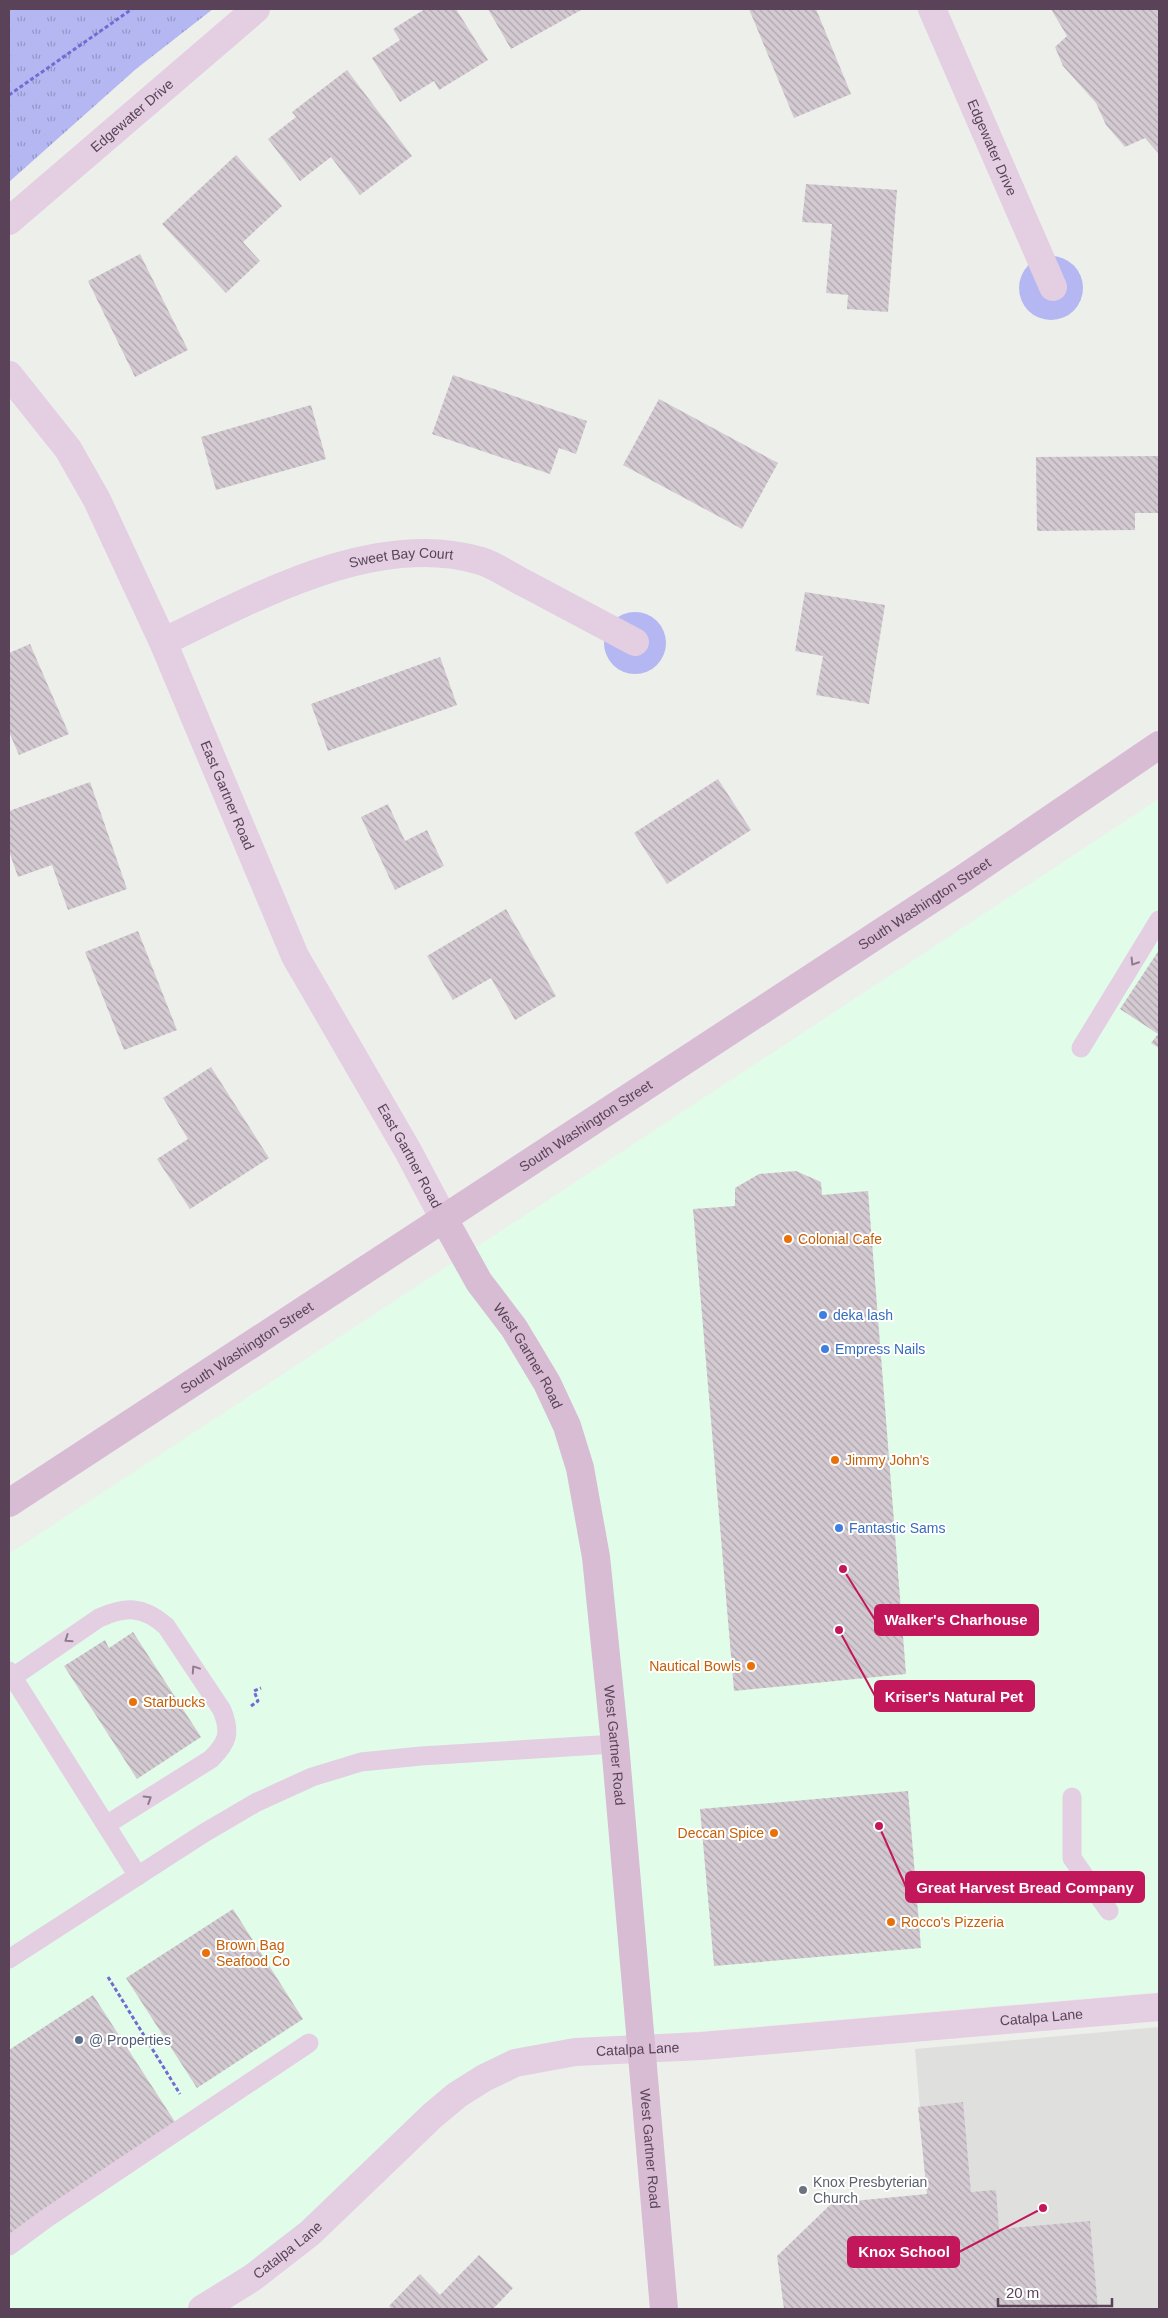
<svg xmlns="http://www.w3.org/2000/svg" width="1168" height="2318" font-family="Arial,sans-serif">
<defs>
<pattern id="park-tufts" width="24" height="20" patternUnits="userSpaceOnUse" patternTransform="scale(1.25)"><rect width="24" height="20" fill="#b4b7f2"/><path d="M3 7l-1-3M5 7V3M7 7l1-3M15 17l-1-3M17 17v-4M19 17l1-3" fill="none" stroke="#9596c7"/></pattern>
<pattern id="building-back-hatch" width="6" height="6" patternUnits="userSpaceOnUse" patternTransform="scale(1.25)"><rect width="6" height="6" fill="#d4cbd2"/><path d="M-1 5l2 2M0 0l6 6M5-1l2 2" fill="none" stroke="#afa6ad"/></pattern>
</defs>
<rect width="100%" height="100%" fill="#edefeb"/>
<!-- commercial -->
<path fill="#e1fde9" d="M1159,799V1992L621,2038L526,2051L263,2258L184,2309H9V1554Z"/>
<!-- education -->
<path fill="#dfe0dd" d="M1159,2027V2309H937L915,2049Z"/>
<!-- grass -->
<g fill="#b4b7f2">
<circle cx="1051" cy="288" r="32"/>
<circle cx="635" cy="643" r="31"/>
</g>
<!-- park -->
<path fill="url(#park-tufts)" d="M9,9H213L136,69L9,182Z"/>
<!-- building -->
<g fill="url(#building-back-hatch)">
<path d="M425,9H456L488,60L439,90L434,81L400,102L372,58L400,40L393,29Z"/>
<path d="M488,9H583L511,49Z"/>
<path d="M749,9H816L851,94L794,118Z"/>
<path d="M1051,9H1159V154L1145,138L1125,147L1106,125L1096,103L1063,66L1055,47L1067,36Z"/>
<path d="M347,70L412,156L360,195L331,157L300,181L268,139L296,117L292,112Z"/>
<path d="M236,155L282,206L243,242L260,261L226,293L162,224Z"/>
<path d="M806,184L897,190L888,312L847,309L848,295L826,293L832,224L802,222Z"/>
<path d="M140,254L188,350L135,377L88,281Z"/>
<path d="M453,375L587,421L576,454L559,448L550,474L432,434Z"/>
<path d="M659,399L778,463L742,529L623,465Z"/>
<path d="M311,405L326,459L216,490L201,437Z"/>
<path d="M1159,456V513H1135V530L1037,531L1036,457Z"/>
<path d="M805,592L885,605L869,704L816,695L823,656L795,651Z"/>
<path d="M30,644L69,734L19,755L9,732V653Z"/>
<path d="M440,657L457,705L328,751L311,704Z"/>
<path d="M718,779L751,830L667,884L634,833Z"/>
<path d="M90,782L127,889L68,910L52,865L18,877L9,851V811Z"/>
<path d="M388,804L405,841L427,830L444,866L395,890L361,817Z"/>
<path d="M506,909L556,996L515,1020L491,978L453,1000L427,956Z"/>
<path d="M138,931L177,1030L124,1050L85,952Z"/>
<path d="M1159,950V1048L1151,1043L1158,1034L1120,1009Z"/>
<path d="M211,1067L269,1158L190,1209L157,1159L188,1139L163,1098Z"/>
<path d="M796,1171L821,1182L822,1195L868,1191L906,1674L734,1691L693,1209L735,1206V1188L759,1174Z"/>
<path d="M133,1632L201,1737L137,1779L64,1666L105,1640L109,1648Z"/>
<path d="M908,1791L921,1948L714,1966L700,1809Z"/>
<path d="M233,1909L303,2019L197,2088L126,1978Z"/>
<path d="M93,1995L177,2125L9,2235V2050Z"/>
<path d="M963,2102L971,2192L996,2190L999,2229L1090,2221L1098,2309H784L777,2256L832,2203L927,2194L918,2107Z"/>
<path d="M479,2255L513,2288L493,2309H392L389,2306L420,2274L440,2295Z"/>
</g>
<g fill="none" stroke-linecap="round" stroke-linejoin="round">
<!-- path -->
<g stroke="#736ad2" stroke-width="3" stroke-dasharray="4 2.5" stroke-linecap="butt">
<path d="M9,95L132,9"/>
<path d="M251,1706L258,1701L254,1691L261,1688"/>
<path d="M108,1977L180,2094"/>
</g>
<!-- lane -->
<g stroke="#e3cee2" stroke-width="19">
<path d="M1081,1048L1159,920"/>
<path d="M9,1671L138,1876"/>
<path d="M13,1677L99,1618C126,1606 143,1606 166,1626L222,1710C231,1733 228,1742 211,1759L106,1825"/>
<path d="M1072,1797V1858L1109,1911"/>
<path d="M9,1959L204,1833L257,1802L312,1777L361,1762L421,1756L615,1744"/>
<path d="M9,2246L47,2218L309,2043"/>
</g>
<!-- street -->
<g stroke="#e3cee2" stroke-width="28">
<path id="s1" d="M932,9L1053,287"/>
<path id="s2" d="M9,221L256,9"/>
<path id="s3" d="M9,375L68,449L97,500L163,642L295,956L408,1151L444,1219"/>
<path id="s4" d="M163,642C255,598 376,529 481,561C497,566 513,578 528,585C564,604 599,623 635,642"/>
<path id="s5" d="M202,2309L252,2278L310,2233L432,2116L457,2095L484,2078L515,2063L575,2052L702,2046L1159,2007"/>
</g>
<!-- secondary -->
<g stroke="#d7bcd4" stroke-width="28">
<path id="s6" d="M444,1219L479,1282L514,1328L547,1383L567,1426L580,1468L596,1557L615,1744L664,2309"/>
<path id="s7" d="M9,1503L964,878L1159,745"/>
</g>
</g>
<!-- one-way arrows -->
<defs><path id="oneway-chevron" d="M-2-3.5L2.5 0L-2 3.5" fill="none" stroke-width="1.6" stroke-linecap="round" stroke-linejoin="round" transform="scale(1.25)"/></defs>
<g stroke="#917b90">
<use href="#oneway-chevron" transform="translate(1134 962) rotate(122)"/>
<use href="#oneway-chevron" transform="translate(68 1639) rotate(146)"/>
<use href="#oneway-chevron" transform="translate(195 1669) rotate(-124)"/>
<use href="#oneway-chevron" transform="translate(148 1799) rotate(-32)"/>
</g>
<!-- markers -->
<g fill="#e8710a" stroke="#fff" stroke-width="2">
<circle cx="788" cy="1239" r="5"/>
<circle cx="835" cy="1460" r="5"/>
<circle cx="751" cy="1666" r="5"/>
<circle cx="133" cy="1702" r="5"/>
<circle cx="774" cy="1833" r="5"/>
<circle cx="891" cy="1922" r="5"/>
<circle cx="206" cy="1953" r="5"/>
</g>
<g fill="#3f7fe0" stroke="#fff" stroke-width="2">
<circle cx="823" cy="1315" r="5"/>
<circle cx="825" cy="1349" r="5"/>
<circle cx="839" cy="1528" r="5"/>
</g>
<circle fill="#5c6f8a" stroke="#fff" stroke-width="2" cx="79" cy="2040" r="5"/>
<circle fill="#6b7280" stroke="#fff" stroke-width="2" cx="803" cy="2190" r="5"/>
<g text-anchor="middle" stroke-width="4" stroke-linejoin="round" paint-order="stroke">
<!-- street labels -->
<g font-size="14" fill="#5a4359" stroke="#fff">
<text dy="5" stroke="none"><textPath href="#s2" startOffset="162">Edgewater Drive</textPath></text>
<text dy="5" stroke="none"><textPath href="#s1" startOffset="151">Edgewater Drive</textPath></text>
<text dy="5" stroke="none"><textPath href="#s4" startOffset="255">Sweet Bay Court</textPath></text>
<text dy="5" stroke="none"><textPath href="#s3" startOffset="476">East Gartner Road</textPath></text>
<text dy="5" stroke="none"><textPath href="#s7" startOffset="1094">South Washington Street</textPath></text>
<text dy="5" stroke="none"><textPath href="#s7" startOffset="689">South Washington Street</textPath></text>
<text dy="5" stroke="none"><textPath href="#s3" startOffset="881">East Gartner Road</textPath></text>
<text dy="5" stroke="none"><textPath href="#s7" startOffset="284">South Washington Street</textPath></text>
<text dy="5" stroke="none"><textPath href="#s6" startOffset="161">West Gartner Road</textPath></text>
<text dy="5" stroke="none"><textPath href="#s6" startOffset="565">West Gartner Road</textPath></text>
<text dy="5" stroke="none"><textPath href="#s5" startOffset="929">Catalpa Lane</textPath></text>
<text dy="5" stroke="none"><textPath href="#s5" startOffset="524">Catalpa Lane</textPath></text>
<text dy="5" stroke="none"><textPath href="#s6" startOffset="970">West Gartner Road</textPath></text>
<text dy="5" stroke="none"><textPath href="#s5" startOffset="104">Catalpa Lane</textPath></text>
</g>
<!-- food labels -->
<g font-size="14" fill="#c56008" stroke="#fff" text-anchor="start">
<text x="798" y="1244">Colonial Cafe</text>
<text x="845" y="1465">Jimmy John's</text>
<text x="741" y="1671" text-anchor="end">Nautical Bowls</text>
<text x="143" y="1707">Starbucks</text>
<text x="764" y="1838" text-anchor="end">Deccan Spice</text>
<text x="901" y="1927">Rocco's Pizzeria</text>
<text x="216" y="1950">Brown Bag<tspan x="216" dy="16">Seafood Co</tspan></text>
</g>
<!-- shop labels -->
<g font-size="14" fill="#366cbe" stroke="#fff" text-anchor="start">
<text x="833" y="1320">deka lash</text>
<text x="835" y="1354">Empress Nails</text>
<text x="849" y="1533">Fantastic Sams</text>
</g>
<!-- service labels -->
<g font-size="14" fill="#4e5e75" stroke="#fff" text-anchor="start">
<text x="89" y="2045">@ Properties</text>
</g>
<!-- worship labels -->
<g font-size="14" fill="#5b616d" stroke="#fff" text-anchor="start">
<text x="813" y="2187">Knox Presbyterian<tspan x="813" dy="16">Church</tspan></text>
</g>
</g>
<!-- callouts -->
<path fill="none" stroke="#c2185b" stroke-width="2" d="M843 1569L875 1620M839 1630L875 1696M879 1826L906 1887M1043 2208L959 2252"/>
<g fill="#c2185b" stroke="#fff" stroke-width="2">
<circle cx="843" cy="1569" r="5"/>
<circle cx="839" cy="1630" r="5"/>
<circle cx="879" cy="1826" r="5"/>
<circle cx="1043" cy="2208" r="5"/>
</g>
<g fill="#c2185b" stroke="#c2185b" stroke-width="2">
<rect x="875" y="1605" width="163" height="30" rx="5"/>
<rect x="875" y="1681" width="159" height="30" rx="5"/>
<rect x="906" y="1872" width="238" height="30" rx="5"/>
<rect x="848" y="2237" width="111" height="30" rx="5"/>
</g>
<g font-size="15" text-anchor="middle" font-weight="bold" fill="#fff">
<text x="956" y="1625">Walker's Charhouse</text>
<text x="954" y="1702">Kriser's Natural Pet</text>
<text x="1025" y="1893">Great Harvest Bread Company</text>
<text x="904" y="2257">Knox School</text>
</g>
<!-- border -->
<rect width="1168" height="2318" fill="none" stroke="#5a4359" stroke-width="20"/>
<!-- scale -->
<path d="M998 2298v8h114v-8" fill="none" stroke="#5a4359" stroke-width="2.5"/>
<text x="1006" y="2298" font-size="15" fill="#5a4359" stroke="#ffffff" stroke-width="4" paint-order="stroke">20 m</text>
</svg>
